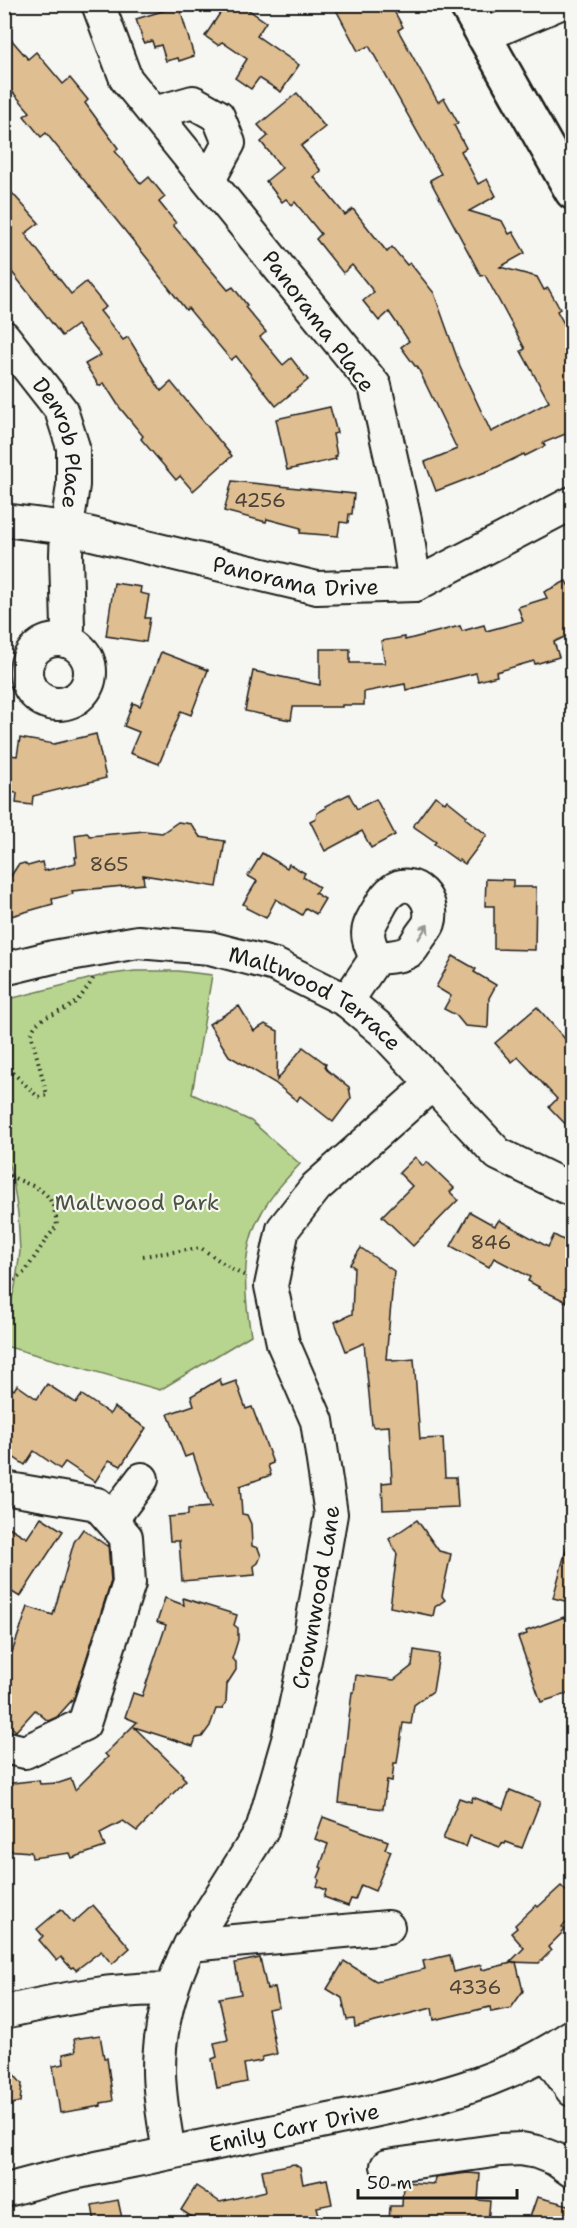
<svg xmlns="http://www.w3.org/2000/svg" width="577" height="2228" font-family="'Shantell Sans',sans-serif">
<rect width="100%" height="100%" fill="#f6f6f2"/>
<filter id="ink" filterUnits="userSpaceOnUse"><feTurbulence type="fractalNoise" baseFrequency=".0167" numOctaves="2"/><feDisplacementMap in="SourceGraphic" scale="12" xChannelSelector="R" yChannelSelector="G"/><feConvolveMatrix kernelMatrix="1 2 1 2 8 2 1 2 1" color-interpolation-filters="sRGB"/></filter>
<g filter="url(#ink)">
<!-- green -->
<path fill="#b7d58e" stroke="#6a7855" stroke-width="1.5" d="M135,971H178L212,975L192,1094L251,1121L300,1164C286,1179 272,1194 262,1212C240,1249 244,1294 251,1335L160,1390L5,1346V1322L15,1287L20,1252L18,1214L13,1181L5,1150V1000L104,975Z"/>
<!-- building -->
<g fill="#dfbe91" stroke="#1c1c1c" stroke-width="1.5">
<path d="M226,4H240L266,22L257,36L299,65L281,92L259,78L251,89L235,78L247,59L222,42L218,45L205,36Z"/>
<path d="M333,4H390L403,27L398,30L438,102L444,98L458,123L454,125L466,148L461,151L478,184L487,179L496,196L469,211L502,221L509,234L513,232L525,253L500,267L537,277L544,290L548,288L560,309L557,311L573,340V431L543,443L545,446L525,456L524,454L493,469L436,491L425,462L457,449L417,366H415L401,347L409,341L389,312L379,321L363,301L374,292L352,265L343,273L316,239L321,234L295,202L292,205L286,199L282,202L266,181L282,168L261,142L268,136L258,125L297,93L325,127L301,146L321,171L314,177L345,215L353,209L387,252L392,247L407,265L410,263L434,293L460,366L491,432L549,402L521,351L525,349L485,275L481,276L430,180L441,174L369,46L358,51Z"/>
<path d="M179,6L194,56L179,61L178,58L166,61L161,45L154,47L152,41L144,43L136,19Z"/>
<path d="M4,31L28,59L36,52L63,84L70,78L88,100L85,103L118,148L115,151L141,184L149,177L165,197L159,202L176,223L173,225L228,290L233,287L247,305L245,307L266,332L260,337L283,365L291,358L308,380L276,406L236,356L231,360L188,308L186,310L154,269L155,268L46,133L41,137L24,116L30,112L4,82Z"/>
<path d="M4,184L39,223L25,234L71,294L86,282L106,307L100,311L123,340L128,337L161,391L171,382L232,456L193,491L180,476L176,480L141,439L143,436L120,408L104,383L99,386L85,364L101,355L77,325L62,336L4,262Z"/>
<path d="M330,407L337,433L333,434L337,456H335L336,459L287,470L276,419Z"/>
<path d="M232,481L354,494L352,514H349L348,523L340,522L338,536L300,533L301,528L267,519L266,522L224,511Z"/>
<path d="M566,581L568,585L573,582V633L554,642L559,657L535,664L534,661L496,672L497,676L478,681L476,673L406,690L405,684L364,692V705H342V707H293L291,720L245,711L253,671L320,685V649H350V663H385L381,641L405,637V640L460,626L462,631L484,625L486,631L523,621L518,607L547,598L544,592Z"/>
<path d="M114,583L141,587L140,593L149,595L145,618H150L146,642L106,636Z"/>
<path d="M161,652L208,670L191,715L181,711L159,764L130,753L139,732L124,726L133,703L140,706Z"/>
<path d="M96,734L106,778L33,796L32,805L16,803L17,793L4,791V754L17,756L20,738L54,744Z"/>
<path d="M349,794L357,809L376,799L395,835L371,848L362,831L325,851L310,821L316,818L317,813L326,808L325,806Z"/>
<path d="M435,796L445,803L447,800L467,816L465,818L487,835L465,864L459,860L458,861L434,844L436,842L413,826Z"/>
<path d="M178,822L191,824L200,837L225,841L217,887L143,875L144,884L72,891L73,894L52,899L53,904L11,916L4,892V878L11,876L18,865L24,863L28,866L42,862L44,871L76,863L75,857H77L75,835L87,833L90,836L145,831L162,833Z"/>
<path d="M262,853L287,868L289,864L305,873L303,877L319,887L315,893L325,899L316,914L306,908L302,915L276,899L266,918L246,908L247,906L243,904L257,881L248,876Z"/>
<path d="M486,879L513,880V887H536L535,950L494,949V906H485Z"/>
<path d="M453,956L476,969L474,972L496,985L489,998L488,1028L465,1026L456,1015L444,1009L451,996L436,987Z"/>
<path d="M239,1006L254,1031L265,1024L278,1031L277,1080L303,1047L326,1064L325,1067L327,1070L349,1087L351,1098L333,1122L300,1096L297,1101L275,1083L229,1056L209,1024Z"/>
<path d="M537,1007L573,1048V1132L549,1107L557,1099L518,1057L512,1062L495,1043Z"/>
<path d="M415,1157L423,1166L427,1162L454,1188L450,1192L458,1200L413,1246L382,1216L412,1186L399,1173Z"/>
<path d="M470,1212L495,1226L499,1220L548,1247L554,1235L573,1245V1305L538,1288L539,1287L528,1281L530,1277L494,1258L489,1267L451,1246Z"/>
<path d="M361,1248L394,1271L386,1359H392L393,1361L414,1359L420,1439L443,1438L445,1477H456L458,1507L383,1510L382,1483L392,1482L389,1426L374,1427L372,1425L364,1343L346,1351L335,1322L352,1314L354,1267L350,1264Z"/>
<path d="M220,1379L222,1386L236,1381L246,1409L252,1407L273,1463L268,1465L271,1475L240,1486L242,1514L247,1515L251,1524L252,1546L258,1548L261,1556L258,1563L254,1566L255,1575L182,1581L179,1541H170L168,1517L188,1515V1509L211,1507L193,1454L185,1457L168,1414L194,1405L191,1396Z"/>
<path d="M4,1383L14,1390L17,1385L37,1399L47,1384L76,1403L82,1395L110,1414L114,1407L146,1428L121,1466L109,1460L95,1482L65,1462L60,1469L34,1451L25,1465L4,1451Z"/>
<path d="M41,1517L63,1531L20,1597L4,1587V1524L27,1538Z"/>
<path d="M417,1520L439,1551L451,1554L442,1596L445,1600L435,1607L433,1616L390,1607L397,1554L389,1539Z"/>
<path d="M83,1529L107,1546L108,1544L111,1581L74,1698L57,1717L48,1721L35,1710L16,1731L4,1721V1663L11,1655L28,1607L53,1615L74,1542Z"/>
<path d="M567,1546L573,1547V1603L553,1598Z"/>
<path d="M165,1598L184,1605L183,1598L237,1615L234,1625L238,1628V1640L232,1659L236,1662V1670L227,1684L226,1702L222,1709H216L210,1726L202,1737L196,1738L193,1746L134,1727L183,1775L182,1776L186,1780L137,1831L123,1821L100,1833L105,1847L72,1858L70,1853L32,1858L31,1852L4,1850V1784L39,1780L40,1784L59,1783L71,1779L75,1790L108,1757L105,1754L137,1722L125,1717L133,1693L142,1696L166,1625L157,1622Z"/>
<path d="M564,1617L573,1641V1692L541,1702L518,1637L527,1634L526,1631Z"/>
<path d="M414,1650L439,1654L433,1691L414,1705L411,1724L403,1723L397,1763H394L392,1781L387,1780L383,1809L339,1803L352,1692H354L356,1675L394,1680L412,1666Z"/>
<path d="M510,1790L540,1802L522,1848L506,1842L505,1844L502,1843L500,1847L470,1836L466,1847L443,1839L459,1798L471,1802L473,1797L503,1809Z"/>
<path d="M323,1817L388,1841L385,1849L391,1851L375,1891L361,1885L355,1900L351,1899L348,1906L324,1897L326,1890L317,1886L319,1881L318,1878L322,1868L320,1867L328,1844L315,1839Z"/>
<path d="M561,1886L573,1898V1917L562,1927L565,1930L548,1947L551,1951L539,1963L510,1962L524,1948L511,1933L517,1928L515,1925L536,1905L538,1907Z"/>
<path d="M93,1905L130,1948L112,1964L101,1951L76,1970L73,1967L71,1968L61,1957L57,1961L39,1940L43,1936L37,1929L61,1909L73,1923Z"/>
<path d="M450,1955L454,1972L481,1965L482,1970L516,1962L523,1991L511,2008L491,2012L490,2007L434,2020L432,2008L355,2027L354,2019L347,2020L342,1998L327,1989L344,1961L376,1981L425,1969L423,1961Z"/>
<path d="M260,1958L267,1989L275,1987L279,2007L268,2009L277,2054L263,2057L261,2061L244,2064L247,2082L217,2088L212,2059L217,2057L214,2043L228,2040L219,1998L241,1994L235,1963Z"/>
<path d="M100,2035L104,2058H107L113,2101L101,2103V2106L60,2113L53,2066L64,2064L63,2054L76,2051L74,2039Z"/>
<path d="M4,2063L22,2084L20,2102L4,2106Z"/>
<path d="M294,2164L300,2168L303,2184L327,2179L332,2204L317,2207L319,2215L304,2218L305,2223H201L181,2210L196,2186L220,2202L266,2191L262,2170Z"/>
<path d="M468,2173L480,2174L478,2200L490,2201L488,2223H389L390,2206H402L403,2182L434,2184L435,2177Z"/>
<path d="M537,2197L573,2206V2223H528Z"/>
<path d="M118,2200L123,2223H95L92,2205Z"/>
</g>
<g fill="none" stroke-linecap="round" stroke-linejoin="round">
<!-- minor casing -->
<g stroke="#1c1c1c" stroke-width="36">
<g id="minor">
<path d="M98,4L126,79L375,386L405,520L415,585"/>
<path d="M483,36L558,4"/>
<path d="M154,113L193,102L218,116L229,143L209,180"/>
<path id="s1" d="M4,337L61,410L73,447V485L67,528L66,555L68,627L65,641"/>
<path id="s2" d="M4,520L67,528L317,588L415,585L572,503"/>
<circle cx="58" cy="672" r="32"/>
<path id="s3" d="M4,969L53,957L138,942L210,948L275,965L347,1001L383,1031L498,1154L572,1190"/>
<path d="M347,1001L376,958C386,957 403,957 411,950C414,947 417,941 419,938C422,933 427,928 429,923C436,901 414,875 393,890C387,894 382,902 379,908C365,931 365,934 376,958"/>
<path d="M4,1488L97,1504L126,1537L129,1583L84,1724L25,1752L4,1747"/>
<path d="M112,1519L142,1479"/>
<path d="M190,1945L388,1927"/>
<path d="M4,2012C59,2000 116,1987 172,1990"/>
<path d="M546,2053L572,2090"/>
<path id="s4" d="M169,2153C165,2126 159,2098 159,2070C159,2028 171,1982 190,1945L262,1830L288,1740L309,1641L331,1514L317,1421L283,1343L271,1286L283,1229L316,1187L431,1085"/>
<path d="M387,2166L501,2150L521,2149L537,2152L555,2159L572,2171"/>
<path id="s5" d="M4,2191C50,2177 96,2168 142,2159C201,2146 261,2134 320,2122C411,2103 494,2090 572,2036"/>
</g>
</g>
<!-- major casing -->
<g stroke="#1c1c1c" stroke-width="38">
<path id="major" d="M466,4L572,192"/>
</g>
<!-- path -->
<g stroke="#1c1c1c" stroke-width="4" stroke-dasharray="1.5 4.5" stroke-linecap="butt">
<path d="M4,1064L38,1097L47,1095L31,1034C38,1014 57,1016 72,1005C81,998 90,985 95,975"/>
<path d="M4,1173C36,1190 53,1185 57,1226L47,1238L25,1272L4,1287"/>
<path d="M143,1256L201,1248L233,1270L248,1277"/>
</g>
<!-- minor -->
<use href="#minor" stroke="#f6f6f2" stroke-width="32"/>
<!-- major -->
<use href="#major" stroke="#f6f6f2" stroke-width="33"/>
</g>
<!-- one-way arrows -->
<defs><path id="oneway-shaft" d="M-6 0H5M1.5-3L5.5 0L1.5 3" fill="none" stroke-width="1.6" stroke-linecap="round" stroke-linejoin="round" transform="scale(1.5)"/></defs>
<use stroke="#949492" href="#oneway-shaft" transform="translate(423 932) rotate(-57)"/>
</g>
<g text-anchor="middle" stroke-width="4.5" stroke-linejoin="round" paint-order="stroke">
<!-- number labels -->
<g font-size="20" fill="#4d4439">
<text x="260" y="507">4256</text>
<text x="109" y="871">865</text>
<text x="491" y="1249">846</text>
<text x="475" y="1994">4336</text>
</g>
<!-- street labels -->
<g font-size="22" fill="#1c1c1c" stroke="#f6f6f2">
<text transform="translate(319 321) rotate(53)" y="8">Panorama Place</text>
<text dy="8" stroke="none"><textPath href="#s1" startOffset="124">Denrob Place</textPath></text>
<text dy="8" stroke="none"><textPath href="#s2" startOffset="298">Panorama Drive</textPath></text>
<text dy="8" stroke="none"><textPath href="#s3" startOffset="327">Maltwood Terrace</textPath></text>
<text dy="8" stroke="none"><textPath href="#s4" startOffset="588">Crownwood Lane</textPath></text>
<text dy="8" stroke="none"><textPath href="#s5" startOffset="297">Emily Carr Drive</textPath></text>
</g>
<!-- park labels -->
<g font-size="22" fill="#4a543e" stroke="#f6f6f2">
<text x="137" y="1210">Maltwood Park</text>
</g>
</g>
<!-- margin -->
<rect width="577" height="2228" fill="none" stroke="#f6f6f2" stroke-width="24"/>
<rect x="12" y="12" width="553" height="2204" fill="none" stroke="#1c1c1c" stroke-width="2" filter="url(#ink)"/>
<!-- scale -->
<path d="M358 2189v9h159v-9" fill="none" stroke="#1c1c1c" stroke-width="3"/>
<text x="367" y="2189" font-size="18" fill="#1c1c1c" stroke="#f6f6f2" stroke-width="4.5" paint-order="stroke">50 m</text>
</svg>
